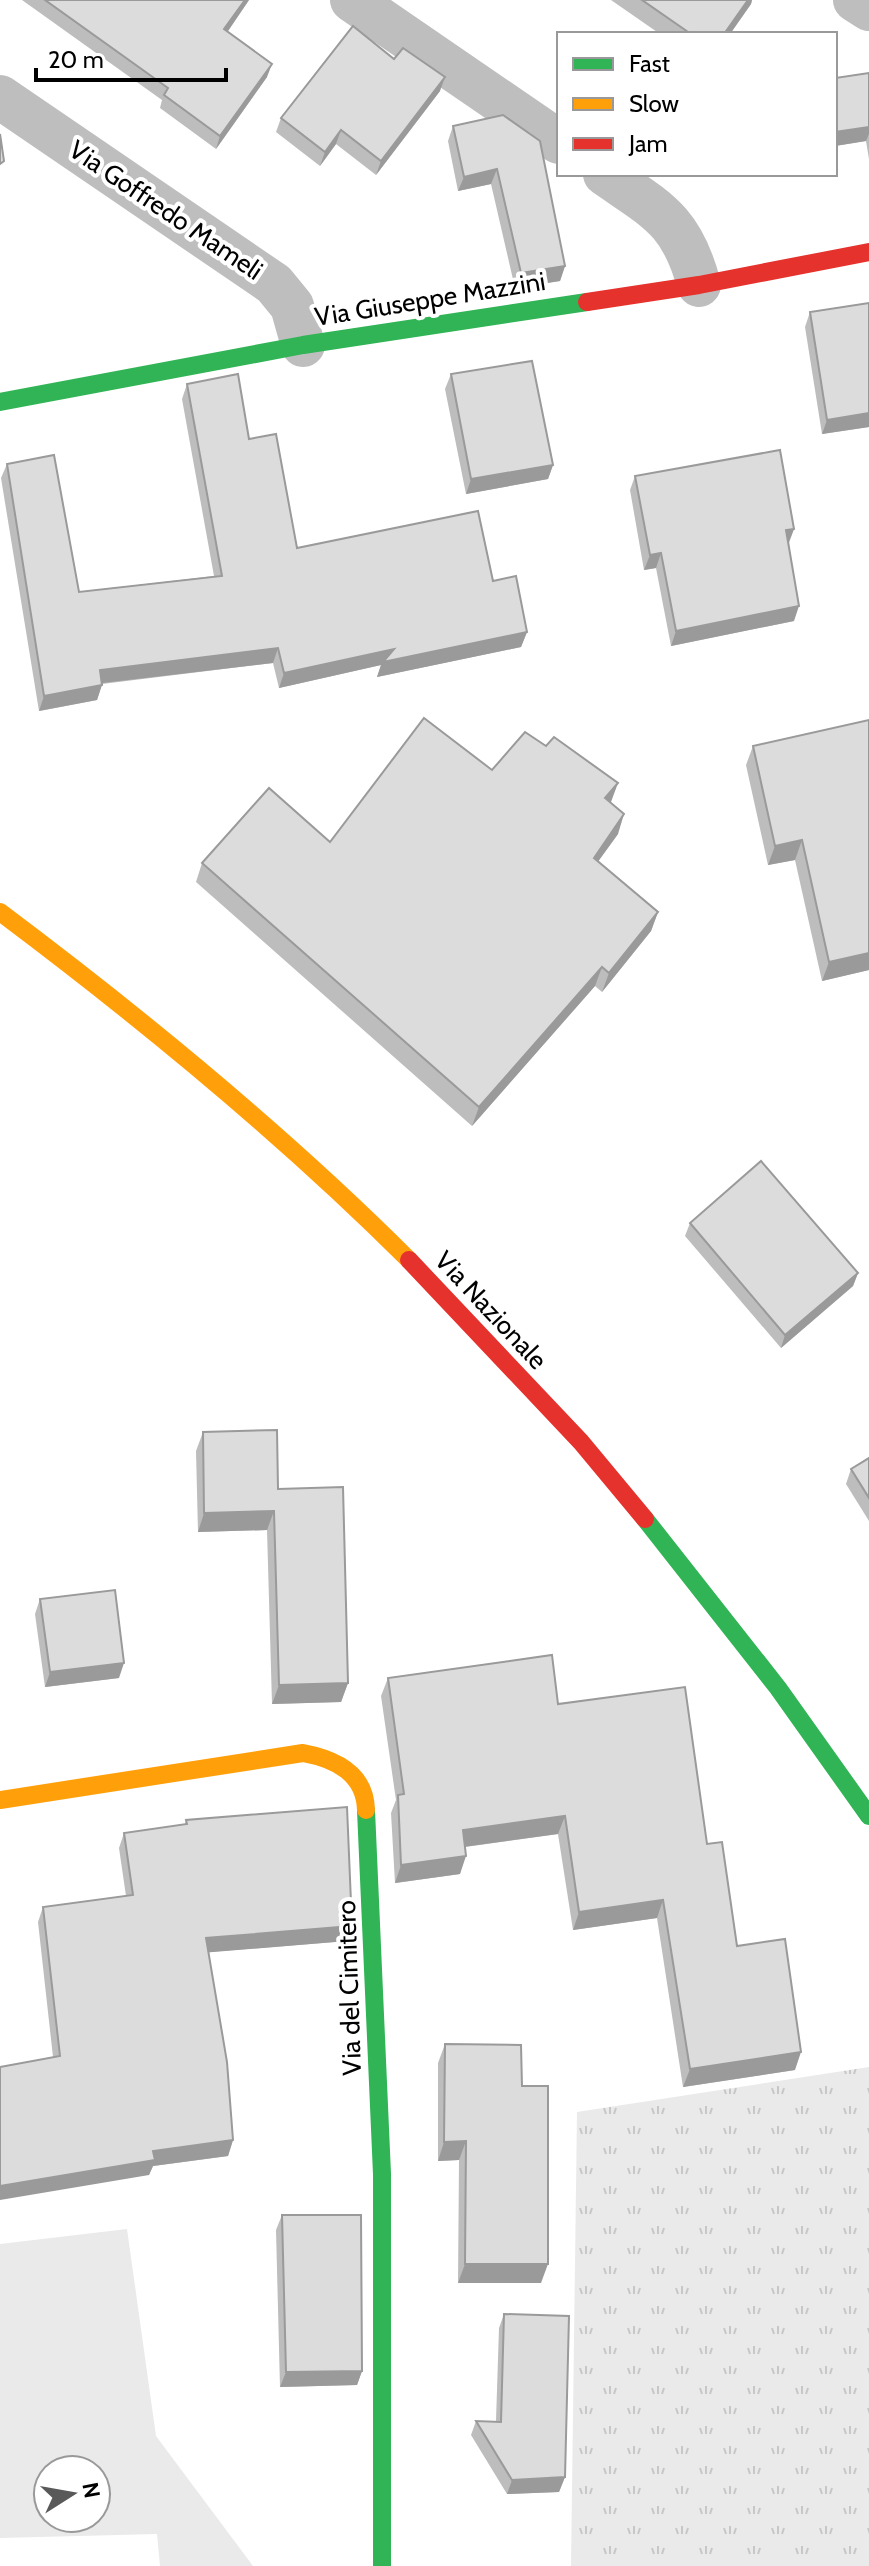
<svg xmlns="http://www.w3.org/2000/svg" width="869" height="2566" font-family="Cabin,sans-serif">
<defs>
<pattern id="grass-tufts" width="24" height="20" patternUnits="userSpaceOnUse" patternTransform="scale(2)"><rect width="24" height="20" fill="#eaeaea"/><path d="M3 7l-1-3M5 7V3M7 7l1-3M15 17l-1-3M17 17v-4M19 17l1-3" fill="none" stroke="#c7c7c7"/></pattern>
</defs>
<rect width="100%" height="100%" fill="#fff"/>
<!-- grass -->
<path fill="url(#grass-tufts)" d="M869,2067V2566H571L577,2112Z"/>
<!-- garden -->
<path fill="#eaeaea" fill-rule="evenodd" d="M127,2229L156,2436L253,2566H160L157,2534L0,2538V2244ZM48,2470H96V2518H48Z"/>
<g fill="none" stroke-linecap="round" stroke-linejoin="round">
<!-- street -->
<g stroke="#bebebe" stroke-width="44">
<path d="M352,0L559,142"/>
<path d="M855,0L869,9"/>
<path d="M0,97L274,284L292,306L303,345"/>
<path d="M605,174C657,210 682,220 699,285"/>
</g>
<!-- fast -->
<g stroke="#30b455" stroke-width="18">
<path d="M0,402L303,345L587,302"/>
<path d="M645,1519L778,1688L869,1816"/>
<path d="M366,1810L382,2174V2566"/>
</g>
<!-- slow -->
<g stroke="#ff9f0a" stroke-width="18">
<path d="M0,912C144,1020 282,1133 409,1260"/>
<path d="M0,1800L303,1753C335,1759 365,1773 366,1810"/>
</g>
<!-- jam -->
<g stroke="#e5322d" stroke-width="18">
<path d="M587,302L699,285L869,252"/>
<path d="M409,1260L581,1442L645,1519"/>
</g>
</g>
<!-- wall -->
<g fill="#bdbdbd">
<path d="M22,0H249L227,32L267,77L216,149L160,108L162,100Z"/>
<path d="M611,0H752L751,4L730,34H660Z"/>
<path d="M394,59L440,91L376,175L336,144L320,166L276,132L281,118Z"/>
<path d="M869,73V159L866,141L835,146V78Z"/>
<path d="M503,115L565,266L560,281L515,288L491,184L458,191L448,141L453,126Z"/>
<path d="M810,312L869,427L822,434L805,327Z"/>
<path d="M451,374L553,465L548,479L466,494L445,389Z"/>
<path d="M187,384L249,439L297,548L493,581L527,632L521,647L377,677L381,665L279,688L273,663L102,684L97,700L39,711L1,478L7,464L79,592L214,576L182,399Z"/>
<path d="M635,476L794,529L789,543L794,621L671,646L656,568L644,570L630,490Z"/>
<path d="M869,720V970L822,981L795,860L768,865L746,765L753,746Z"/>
<path d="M546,746L611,803L618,834L598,861L658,912L651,931L602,992L595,986L472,1126L196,882L202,863L330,842Z"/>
<path d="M690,1223L858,1273L853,1286L781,1348L685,1236Z"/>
<path d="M203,1432L278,1489L348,1683L341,1702L272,1704L267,1530L198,1532L196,1451Z"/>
<path d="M869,1458V1521L846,1484L851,1469Z"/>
<path d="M40,1599L119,1678L45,1687L35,1614Z"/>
<path d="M388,1678L558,1704L707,1844L737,1946L795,2070L683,2087L657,1918L573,1930L558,1834L465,1847L460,1874L395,1883L391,1813L396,1800L381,1696Z"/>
<path d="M186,1820L352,1926L347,1941L209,1952L233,2140L228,2156L153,2166L149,2175L53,2057L38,1922L43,1907L126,1896L119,1848L124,1833L185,1824Z"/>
<path d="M445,2044L522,2086L541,2283H458L459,2160L438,2161V2063Z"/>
<path d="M282,2215L362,2371L357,2385L280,2387L276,2230Z"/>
<path d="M504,2314L565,2477L559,2492L507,2494L471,2435L476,2421H496L499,2328Z"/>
</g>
<!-- shaded-wall -->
<g fill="#9a9a9a">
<path d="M245,0H249L220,43L224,29Z"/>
<path d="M748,0H752L751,4L730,34H724Z"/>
<path d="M272,64L267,77L216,149L220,136Z"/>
<path d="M445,77L440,91L376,175L381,161Z"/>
<path d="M869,127V134L866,141L835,146V132Z"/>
<path d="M341,130L336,144L320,166L325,152Z"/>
<path d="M497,169L491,184L458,191L464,177Z"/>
<path d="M565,266L560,281L515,288L521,273Z"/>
<path d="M869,413V427L822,434L827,420Z"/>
<path d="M553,465L548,479L466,494L471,479Z"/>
<path d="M794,529L788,544L786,530Z"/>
<path d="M661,553L656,568L644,570L650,555Z"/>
<path d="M799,606L794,621L671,646L676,631Z"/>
<path d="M527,632L521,647L377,677L381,665L279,688L284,673L394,649Z"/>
<path d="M278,648L273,663L94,684L100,670Z"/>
<path d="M102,685L97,700L39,711L44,696Z"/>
<path d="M618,783L611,802L598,817L605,798Z"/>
<path d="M624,814L618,834L587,877L594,858Z"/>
<path d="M802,840L795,860L768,865L775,846Z"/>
<path d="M658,912L651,931L602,992L609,973Z"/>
<path d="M869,953V970L822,981L829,962Z"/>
<path d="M602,967L595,986L472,1126L479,1107Z"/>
<path d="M858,1273L853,1286L781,1348L785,1335Z"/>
<path d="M274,1511L267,1530L198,1532L204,1513Z"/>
<path d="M124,1663L119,1678L45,1687L50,1672Z"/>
<path d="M348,1683L341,1702L272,1704L279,1685Z"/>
<path d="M565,1816L558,1834L456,1848L463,1830Z"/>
<path d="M466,1856L460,1874L395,1883L401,1865Z"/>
<path d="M663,1900L657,1918L573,1930L579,1912Z"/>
<path d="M352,1926L347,1941L201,1953L206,1938Z"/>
<path d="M801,2052L795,2070L683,2087L690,2069Z"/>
<path d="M233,2140L228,2156L153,2166L149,2175L0,2200V2186L153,2151Z"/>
<path d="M466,2141L459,2160L438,2161L444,2142Z"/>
<path d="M465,2264H548L541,2283H458Z"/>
<path d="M362,2371L357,2385L280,2387L286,2372Z"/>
<path d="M565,2477L559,2492L507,2494L512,2480Z"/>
</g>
<!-- building -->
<g fill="#dcdcdc" stroke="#9a9a9a" stroke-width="2">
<path d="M45,0H245L224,29L272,64L220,136L164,95L168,88Z"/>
<path d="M642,0H748L724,34H691Z"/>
<path d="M353,26L394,59L403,48L445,77L381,161L341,130L325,152L281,118Z"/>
<path d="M869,73V127L835,132V78Z"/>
<path d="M503,115L540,141L565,266L521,273L497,169L464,177L453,126Z"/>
<path d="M0,134L4,161L0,164Z"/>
<path d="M869,303V413L827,420L810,312Z"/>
<path d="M532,361L553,465L471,479L451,374Z"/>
<path d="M238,374L249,439L276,434L297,548L478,511L493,581L516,576L527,632L383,662L394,649L284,673L278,648L100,670L102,685L44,696L7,464L54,455L79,592L222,576L187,384Z"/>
<path d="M780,450L794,529L786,530L799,606L676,631L661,553L650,555L635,476Z"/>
<path d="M424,718L492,770L525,732L546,746L554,737L618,783L605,798L624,814L594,858L658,912L609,973L602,967L479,1107L202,863L269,788L330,842Z"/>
<path d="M869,720V953L829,962L802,840L775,846L753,746Z"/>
<path d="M761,1161L858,1273L785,1335L690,1223Z"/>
<path d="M277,1430L278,1489L343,1487L348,1683L279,1685L274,1511L204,1513L203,1432Z"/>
<path d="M869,1458V1498L851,1469Z"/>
<path d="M115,1590L124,1663L50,1672L40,1599Z"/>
<path d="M552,1655L558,1704L685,1687L707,1844L722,1842L737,1946L785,1939L801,2052L690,2069L663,1900L579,1912L565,1816L463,1830L466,1856L401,1865L398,1795L404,1794L388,1678Z"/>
<path d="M347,1807L352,1926L206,1938L227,2062L233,2140L153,2151L155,2160L0,2186V2067L60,2056L43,1907L133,1895L124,1833L187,1824L186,1820Z"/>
<path d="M445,2044L521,2045L522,2086H548V2264H465L466,2141L444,2142Z"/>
<path d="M282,2215H361L362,2371L286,2372Z"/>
<path d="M504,2314L569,2316L565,2477L512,2480L476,2421L501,2422Z"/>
</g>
<g text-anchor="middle" stroke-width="8" stroke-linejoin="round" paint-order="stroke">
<!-- street labels -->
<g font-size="26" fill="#000" stroke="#fff">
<text transform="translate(166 210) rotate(34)" y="9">Via Goffredo Mameli</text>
<text transform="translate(430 299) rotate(-9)" y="9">Via Giuseppe Mazzini</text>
<text transform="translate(491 1310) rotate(47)" y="9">Via Nazionale</text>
<text transform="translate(349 1988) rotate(-92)" y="9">Via del Cimitero</text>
</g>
</g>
<!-- legend -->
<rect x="557" y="32" width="280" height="144" fill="#ffffff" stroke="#999999" stroke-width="2"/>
<rect x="573" y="58" width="40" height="12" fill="#30b455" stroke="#999999" stroke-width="2"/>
<text x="629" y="72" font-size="24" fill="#000000">Fast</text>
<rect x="573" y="98" width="40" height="12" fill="#ff9f0a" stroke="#999999" stroke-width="2"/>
<text x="629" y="112" font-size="24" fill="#000000">Slow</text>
<rect x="573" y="138" width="40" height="12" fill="#e5322d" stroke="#999999" stroke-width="2"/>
<text x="629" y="152" font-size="24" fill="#000000">Jam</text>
<!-- north arrow -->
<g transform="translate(72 2494) rotate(79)"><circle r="38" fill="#ffffff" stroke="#999999" stroke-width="2"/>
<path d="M0-6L14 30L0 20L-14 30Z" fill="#595959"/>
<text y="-12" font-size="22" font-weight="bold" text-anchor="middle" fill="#000000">N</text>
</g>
<!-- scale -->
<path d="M36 68v12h190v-12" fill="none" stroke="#000000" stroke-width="4"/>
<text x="48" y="68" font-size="24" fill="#000000" stroke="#ffffff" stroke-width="6" paint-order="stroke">20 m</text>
</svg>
